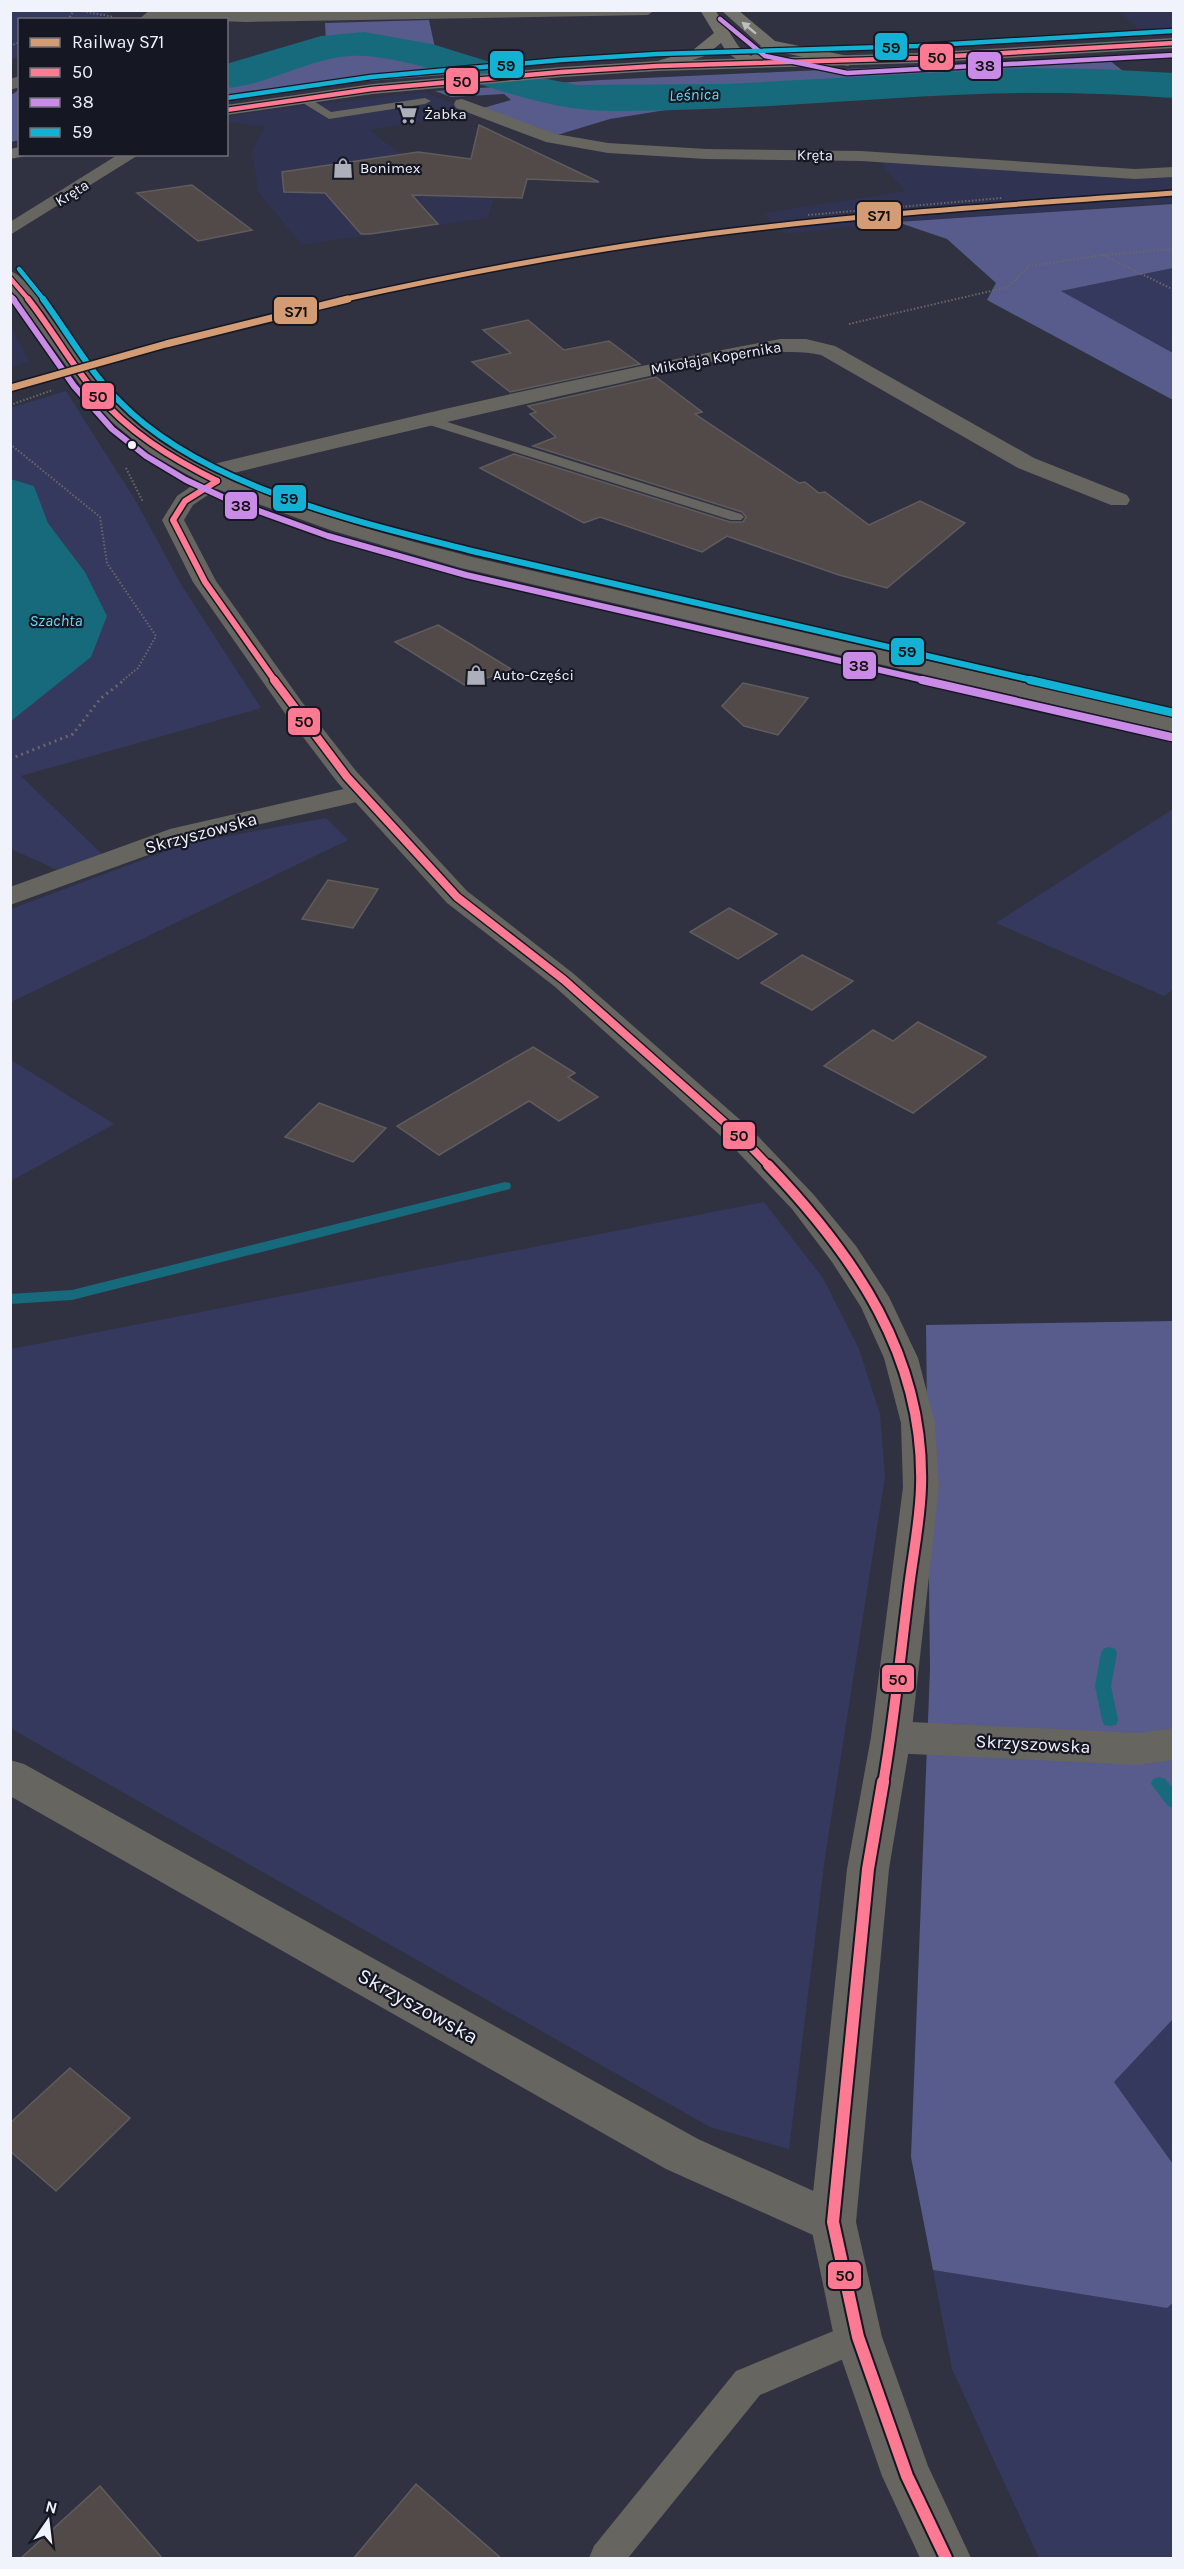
<svg xmlns="http://www.w3.org/2000/svg" width="1184" height="2569" font-family="Karla,sans-serif">
<rect width="100%" height="100%" fill="#303241"/>
<!-- built -->
<g fill="#303351">
<path d="M1119,11H1173V33L1145,35Z"/>
<path d="M425,92L475,113L369,130L420,168L505,163L488,218L302,245L258,192L252,151L265,127L227,122V117L270,110Z"/>
<path d="M884,161L1013,168L1131,179L1173,176V203L893,222L786,234L763,213L905,191L884,168Z"/>
<path d="M11,328L30,361L11,368H10Z"/>
</g>
<!-- green -->
<g fill="#35395e">
<path d="M11,10H114V11L95,19L20,20L19,56L11,60Z"/>
<path d="M1173,268V353L1060,291Z"/>
<path d="M66,391L137,503L182,586L261,708L21,776L103,855L62,872L11,849V721L85,572L48,523L34,486L11,479L10,408Z"/>
<path d="M1173,809L1174,989L1164,996L996,923Z"/>
<path d="M326,818L348,840L11,1002V909L185,844Z"/>
<path d="M11,1060L114,1124L11,1181Z"/>
<path d="M764,1202L823,1278L859,1349L880,1414L885,1477L825,1857L789,2149L710,2127L10,1728L11,1349Z"/>
<path d="M1173,2019V2164L1114,2082Z"/>
<path d="M933,2270L1167,2308L1173,2302V2558H1039L952,2369Z"/>
</g>
<!-- forest -->
<g fill="#575c8c">
<path d="M429,20L435,48L508,70L330,84L227,101V73H238L326,41L325,23Z"/>
<path d="M1105,57L1132,78L1143,94L987,92L722,101L610,119L557,135L483,108L511,100L504,94L451,97L435,91L601,80Z"/>
<path d="M19,90V140L11,142V95Z"/>
<path d="M1173,204V268L1061,291L1173,353V400L987,300L996,283L947,239L897,222Z"/>
<path d="M1173,1321V2019L1114,2082L1173,2164L1174,2302L1167,2308L933,2270L911,2157L930,1669L926,1325Z"/>
</g>
<!-- water -->
<path fill="#176a7c" d="M11,479L34,486L48,523L85,572L107,616L91,657L11,721Z"/>
<g fill="none" stroke-linecap="round" stroke-linejoin="round">
<!-- stream -->
<g fill="#176a7c" fill-rule="evenodd">
<path d="M505,1182L510,1183L511,1186L510,1189L72,1300L10,1304V1294L72,1290Z"/>
<path d="M1109,1647L1115,1649L1117,1653L1111,1686L1118,1720L1116,1725L1110,1726L1104,1725L1102,1720L1095,1686L1101,1653L1103,1649Z"/>
<path d="M1159,1777L1165,1779L1174,1789V1808L1168,1806L1151,1784L1153,1779Z"/>
</g>
<!-- river -->
<path fill="#176a7c" fill-rule="evenodd" d="M364,32L432,44L538,77L577,85L726,84L1025,68L1099,69L1174,73V98C1124,95 1074,92 1024,93C886,95 748,112 610,111C519,110 452,64 366,56C317,52 275,84 226,88V64L321,36Z"/>
</g>
<!-- building -->
<g fill="#514a48" stroke="#605c5e" stroke-width="1.5">
<path d="M479,125L599,182L527,179L522,198L412,195L438,224L370,234H361L325,193L284,192L282,172L418,152L471,159Z"/>
<path d="M192,185L252,230L198,241L137,193Z"/>
<path d="M528,320L564,350L609,341L640,364L510,392L472,362L511,353L483,330Z"/>
<path d="M656,377L702,412L695,414L799,483L805,482L819,493L825,492L869,525L920,501L965,523L887,588L839,575L727,536L702,552L600,517L584,523L480,468L514,454L730,522H743L746,517L742,512L533,446L556,437L530,414L536,412L528,406Z"/>
<path d="M438,625L470,644L511,669L466,686L395,642Z"/>
<path d="M743,683L808,698L778,735L744,726L722,706Z"/>
<path d="M328,880L378,889L353,928L302,919Z"/>
<path d="M729,908L777,934L738,959L690,932Z"/>
<path d="M802,955L853,981L812,1010L761,983Z"/>
<path d="M918,1022L986,1057L913,1113L824,1066L873,1030L893,1041Z"/>
<path d="M533,1047L575,1073L568,1077L598,1097L559,1121L529,1101L439,1155L397,1126Z"/>
<path d="M319,1103L386,1128L353,1162L285,1137Z"/>
<path d="M70,2068L130,2118L56,2191L10,2151V2123Z"/>
<path d="M416,2484L502,2559H353Z"/>
<path d="M100,2486L163,2559H20Z"/>
</g>
<g fill="none" stroke-linecap="round" stroke-linejoin="round">
<!-- path-far1 -->
<g stroke="#686869" stroke-width="2" stroke-dasharray="1.5 2" stroke-linecap="butt">
<path d="M76,10L114,17"/>
<path d="M780,11L813,10"/>
<path d="M68,20L74,10"/>
<path d="M10,46L20,42"/>
<path d="M808,215L1002,198"/>
<path d="M1103,255L1174,290"/>
<path d="M849,324L1008,287L1029,266L1103,255L1174,249"/>
<path d="M10,405L53,390"/>
<path d="M10,444L100,517L107,563L156,636L138,668L122,681"/>
<path d="M126,468L143,502"/>
</g>
<!-- path -->
<path stroke="#686869" stroke-width="3" stroke-dasharray="2 4" stroke-linecap="butt" d="M10,759L73,734L100,699L124,680"/>
<!-- service -->
<g fill="#66655f" fill-rule="evenodd">
<path d="M298,96H306L331,112L425,98L431,101L425,104L329,119L298,100Z"/>
<path d="M425,415L741,514L744,517L741,520H731L420,422L418,419Z"/>
<path d="M858,2321L869,2326L874,2337L869,2348L760,2395L628,2558H589L594,2546L736,2371Z"/>
</g>
<!-- minor -->
<g fill="#66655f" fill-rule="evenodd">
<path d="M152,10H655L648,15L246,22L157,19L149,14Z"/>
<path d="M462,99L556,134L608,143L706,149L861,151L1135,169L1174,167V177L1135,179L861,161L706,159L608,153L546,142L456,108L454,104L456,100Z"/>
<path d="M119,154H140L10,235V222Z"/>
<path d="M780,339H806L835,346L1034,458L1127,495L1130,500L1127,505H1111L1018,468L821,355C771,343 677,370 624,382C483,413 342,446 202,481L194,479L191,474L194,469C389,421 583,375 780,339Z"/>
<path d="M361,785L370,787L374,793L370,799L187,841L10,905V887L170,829Z"/>
<path d="M891,1721L1138,1733L1174,1728V1760L1138,1765L891,1753L877,1748L871,1737L877,1726Z"/>
<path d="M10,1760L24,1764L698,2139L849,2207L856,2222L849,2237L833,2244L666,2169L10,1796Z"/>
</g>
<!-- tertiary -->
<g fill="#66655f" fill-rule="evenodd">
<path d="M150,10H169L157,20H138Z"/>
<path d="M20,76V87L10,90V79Z"/>
<path d="M10,271C30,276 74,350 88,370C100,386 112,401 127,415C204,489 369,530 472,557L1174,717V732L461,568L333,531L217,489L193,505L184,520L216,581L302,702L356,771L467,891L574,974L754,1132L814,1195L856,1246L889,1297L918,1358L935,1423L939,1487L911,1737L889,1869L856,2222L882,2337L928,2466L971,2558H920L882,2476L834,2337L810,2222L847,1869L871,1737L903,1487L901,1423L884,1358L861,1307L832,1262L792,1209L732,1146L554,986L447,903L338,783L284,712L193,582L162,520L177,496L199,481L153,456L101,413L10,289Z"/>
</g>
<!-- secondary -->
<path fill="#717069" fill-rule="evenodd" d="M700,10H715L739,47L751,56L761,46L721,10H738L775,41L848,56L856,61L848,66L774,51L770,57L751,68L727,53L721,43L705,56L657,71L651,69L649,66L651,63L693,50L714,33Z"/>
<!-- primary -->
<g fill="#6f6e6a" fill-rule="evenodd">
<path d="M1174,38V48L919,63L657,71L562,77L372,94L226,115V105L372,84L562,67L657,61L919,53Z"/>
<path d="M20,147V154L26,156L10,159V149Z"/>
</g>
<!-- bus-1-far4 casing -->
<g stroke="#151723" stroke-width="7">
<g id="bus-1-far4">
<path d="M226,110L372,89L562,72L657,66L919,58L1174,43"/>
<path d="M10,278L29,300"/>
</g>
</g>
<!-- bus-1-far3 casing -->
<g stroke="#151723" stroke-width="9">
<g id="bus-1-far3">
<path d="M28,299C52,329 70,363 95,392C128,432 171,458 217,481"/>
<path d="M217,481L185,501L173,520L205,582L275,681"/>
</g>
</g>
<!-- bus-1-far2 casing -->
<g stroke="#151723" stroke-width="11">
<path id="bus-1-far2" d="M274,680L347,777L457,897L564,980L743,1139L769,1166"/>
</g>
<!-- bus-1-far1 casing -->
<g stroke="#151723" stroke-width="14">
<path id="bus-1-far1" d="M768,1165C854,1255 925,1356 921,1487C920,1523 912,1559 908,1595C900,1658 894,1721 883,1784"/>
</g>
<!-- bus-1 casing -->
<g stroke="#151723" stroke-width="16">
<path id="bus-1" d="M883,1782L868,1869L833,2222L858,2337L907,2476L946,2558"/>
</g>
<!-- bus-2-far2 casing -->
<g stroke="#151723" stroke-width="7">
<g id="bus-2-far2">
<path d="M720,19L765,56L847,73L1174,55"/>
<path d="M10,295L15,300"/>
</g>
</g>
<!-- bus-2-far1 casing -->
<g stroke="#151723" stroke-width="9">
<path id="bus-2-far1" d="M13,299L74,386L112,429L146,456L186,480L231,501L328,536L466,575L928,681"/>
</g>
<!-- bus-2 casing -->
<g stroke="#151723" stroke-width="11">
<path id="bus-2" d="M922,680L1171,737"/>
</g>
<!-- bus-3-far2 casing -->
<g stroke="#151723" stroke-width="7">
<g id="bus-3-far2">
<path d="M226,98L371,77L561,60L657,54L918,46L1173,31"/>
<path d="M19,269L44,300"/>
</g>
</g>
<!-- bus-3-far1 casing -->
<g stroke="#151723" stroke-width="9">
<path id="bus-3-far1" d="M43,299C68,333 89,371 119,401C202,487 359,522 472,551L1036,681"/>
</g>
<!-- bus-3 casing -->
<g stroke="#151723" stroke-width="11">
<path id="bus-3" d="M1030,680L1174,713"/>
</g>
<!-- bus-1-far4 -->
<use href="#bus-1-far4" stroke="#fe7a93" stroke-width="4.5"/>
<!-- bus-1-far3 -->
<use href="#bus-1-far3" stroke="#fe7a93" stroke-width="6"/>
<!-- bus-1-far2 -->
<use href="#bus-1-far2" stroke="#fe7a93" stroke-width="8"/>
<!-- bus-1-far1 -->
<use href="#bus-1-far1" stroke="#fe7a93" stroke-width="10"/>
<!-- bus-1 -->
<use href="#bus-1" stroke="#fe7a93" stroke-width="12"/>
<!-- bus-2-far2 -->
<use href="#bus-2-far2" stroke="#ca8be6" stroke-width="4.5"/>
<!-- bus-2-far1 -->
<use href="#bus-2-far1" stroke="#ca8be6" stroke-width="6"/>
<!-- bus-2 -->
<use href="#bus-2" stroke="#ca8be6" stroke-width="8"/>
<!-- bus-3-far2 -->
<use href="#bus-3-far2" stroke="#13b2d5" stroke-width="4.5"/>
<!-- bus-3-far1 -->
<use href="#bus-3-far1" stroke="#13b2d5" stroke-width="6"/>
<!-- bus-3 -->
<use href="#bus-3" stroke="#13b2d5" stroke-width="8"/>
<!-- rail-1-far1 casing -->
<g stroke="#151723" stroke-width="8">
<path id="rail-1-far1" d="M341,300C463,273 585,250 708,234C863,214 1018,204 1174,193"/>
</g>
<!-- rail-1 casing -->
<g stroke="#151723" stroke-width="10">
<path id="rail-1" d="M10,388L166,344L348,299"/>
</g>
<!-- rail-1-far1 -->
<use href="#rail-1-far1" stroke="#d39c74" stroke-width="5"/>
<!-- rail-1 -->
<use href="#rail-1" stroke="#d39c74" stroke-width="7"/>
</g>
<!-- one-way arrows -->
<defs><path id="oneway-solid" d="M-6-.8H1V-3.2L6.5 0L1 3.2V.8H-6Z" transform="scale(1.5)"/></defs>
<use fill="#bdbec1" href="#oneway-solid" transform="translate(749 28) rotate(-141)"/>
<!-- icons -->
<defs>
<g id="supermarket-bare" transform="scale(1.62)"><path d="M-6-5.5h2.5l.6 2H6L4.5 2H-2.5L-4.4-4H-6ZM-1.5 3.2a1.3 1.3 0 1 0 .1 0ZM3 3.2a1.3 1.3 0 1 0 .1 0Z" fill="#adafbb" stroke="#151723" stroke-width="2.5" paint-order="stroke"/></g>
<g id="shop-bare" transform="scale(1.62)"><path d="M-5-2.5h2.3a2.7 3.5 0 0 1 5.4 0H5L5.5 6h-11ZM-1.5-2.5h3a1.5 2.3 0 0 0-3 0Z" fill="#adafbb" stroke="#151723" stroke-width="2.5" paint-order="stroke"/></g>
</defs>
<g fill-rule="evenodd">
<use href="#supermarket-bare" x="407" y="114"/>
<use href="#shop-bare" x="343" y="168"/>
<use href="#shop-bare" x="476" y="675"/>
</g>
<!-- markers -->
<circle fill="#f0f2fc" stroke="#151723" stroke-width="2" cx="132" cy="445" r="5"/>
<g text-anchor="middle" stroke-width="4.5" stroke-linejoin="round" paint-order="stroke">
<!-- far-poi labels -->
<g font-size="15" fill="#f0f2fc" stroke="#151723" text-anchor="start">
<text x="424" y="119">Żabka</text>
<text x="360" y="173">Bonimex</text>
<text x="493" y="680">Auto-Części</text>
</g>
<!-- far-street labels -->
<g font-size="15" fill="#f0f2fc" stroke="#151723">
<text transform="translate(815 155) rotate(1)" y="5">Kręta</text>
<text transform="translate(72 193) rotate(-32)" y="5">Kręta</text>
<text transform="translate(716 358) rotate(-10)" y="5">Mikołaja Kopernika</text>
</g>
<!-- far-water labels -->
<g font-size="16" font-style="italic" fill="#64dbf8" stroke="#151723">
<text transform="translate(694 94) rotate(-2)" y="6">Leśnica</text>
<text x="56" y="626">Szachta</text>
</g>
<!-- street labels -->
<g font-size="18" fill="#f0f2fc" stroke="#151723">
<text transform="translate(201 833) rotate(-15)" y="6">Skrzyszowska</text>
<text transform="translate(1033 1744) rotate(3)" y="6">Skrzyszowska</text>
</g>
<!-- near-street labels -->
<g font-size="21" fill="#f0f2fc" stroke="#151723">
<text transform="translate(418 2006) rotate(29)" y="7">Skrzyszowska</text>
</g>
</g>
<g stroke="#151723" stroke-width="2">
<rect x="874" y="32" width="34" height="29" rx="6" fill="#13b2d5"/>
<rect x="919" y="43" width="35" height="28" rx="6" fill="#fe7a93"/>
<rect x="489" y="50" width="35" height="29" rx="6" fill="#13b2d5"/>
<rect x="967" y="51" width="35" height="29" rx="6" fill="#ca8be6"/>
<rect x="445" y="67" width="34" height="28" rx="6" fill="#fe7a93"/>
<rect x="856" y="201" width="46" height="29" rx="6" fill="#d39c74"/>
<rect x="273" y="296" width="45" height="29" rx="6" fill="#d39c74"/>
<rect x="81" y="382" width="34" height="28" rx="6" fill="#fe7a93"/>
<rect x="272" y="484" width="35" height="28" rx="6" fill="#13b2d5"/>
<rect x="224" y="491" width="34" height="29" rx="6" fill="#ca8be6"/>
<rect x="890" y="637" width="35" height="29" rx="6" fill="#13b2d5"/>
<rect x="842" y="651" width="35" height="29" rx="6" fill="#ca8be6"/>
<rect x="287" y="707" width="34" height="29" rx="6" fill="#fe7a93"/>
<rect x="722" y="1121" width="34" height="29" rx="6" fill="#fe7a93"/>
<rect x="881" y="1664" width="34" height="29" rx="6" fill="#fe7a93"/>
<rect x="827" y="2261" width="35" height="29" rx="6" fill="#fe7a93"/>
</g>
<g font-size="16" text-anchor="middle" font-weight="bold" fill="#111">
<text x="891" y="53">59</text>
<text x="937" y="63">50</text>
<text x="506" y="71">59</text>
<text x="985" y="71">38</text>
<text x="462" y="87">50</text>
<text x="879" y="221">S71</text>
<text x="296" y="317">S71</text>
<text x="98" y="402">50</text>
<text x="289" y="504">59</text>
<text x="241" y="511">38</text>
<text x="907" y="657">59</text>
<text x="859" y="671">38</text>
<text x="304" y="727">50</text>
<text x="739" y="1141">50</text>
<text x="898" y="1685">50</text>
<text x="845" y="2281">50</text>
</g>
<!-- border -->
<rect width="1184" height="2569" fill="none" stroke="#f0f2fc" stroke-width="24"/>
<!-- legend -->
<rect x="18" y="18" width="210" height="138" fill="#151723" stroke="#6d6f7a" stroke-width="1.5"/>
<rect x="30" y="38" width="30" height="9" fill="#d39c74" stroke="#6d6f7a" stroke-width="1.5"/>
<text x="72" y="48" font-size="18" fill="#f0f2fc">Railway S71</text>
<rect x="30" y="68" width="30" height="9" fill="#fe7a93" stroke="#6d6f7a" stroke-width="1.5"/>
<text x="72" y="78" font-size="18" fill="#f0f2fc">50</text>
<rect x="30" y="98" width="30" height="9" fill="#ca8be6" stroke="#6d6f7a" stroke-width="1.5"/>
<text x="72" y="108" font-size="18" fill="#f0f2fc">38</text>
<rect x="30" y="128" width="30" height="9" fill="#13b2d5" stroke="#6d6f7a" stroke-width="1.5"/>
<text x="72" y="138" font-size="18" fill="#f0f2fc">59</text>
<!-- north arrow -->
<g transform="translate(48 2521) rotate(14)" stroke="#151723" stroke-width="4.5" paint-order="stroke">
<path d="M0-4.5L10 22L0 15L-10 22Z" fill="#f0f2fc"/>
<text y="-9" font-size="16" font-weight="bold" text-anchor="middle" fill="#f0f2fc">N</text>
</g>
</svg>
